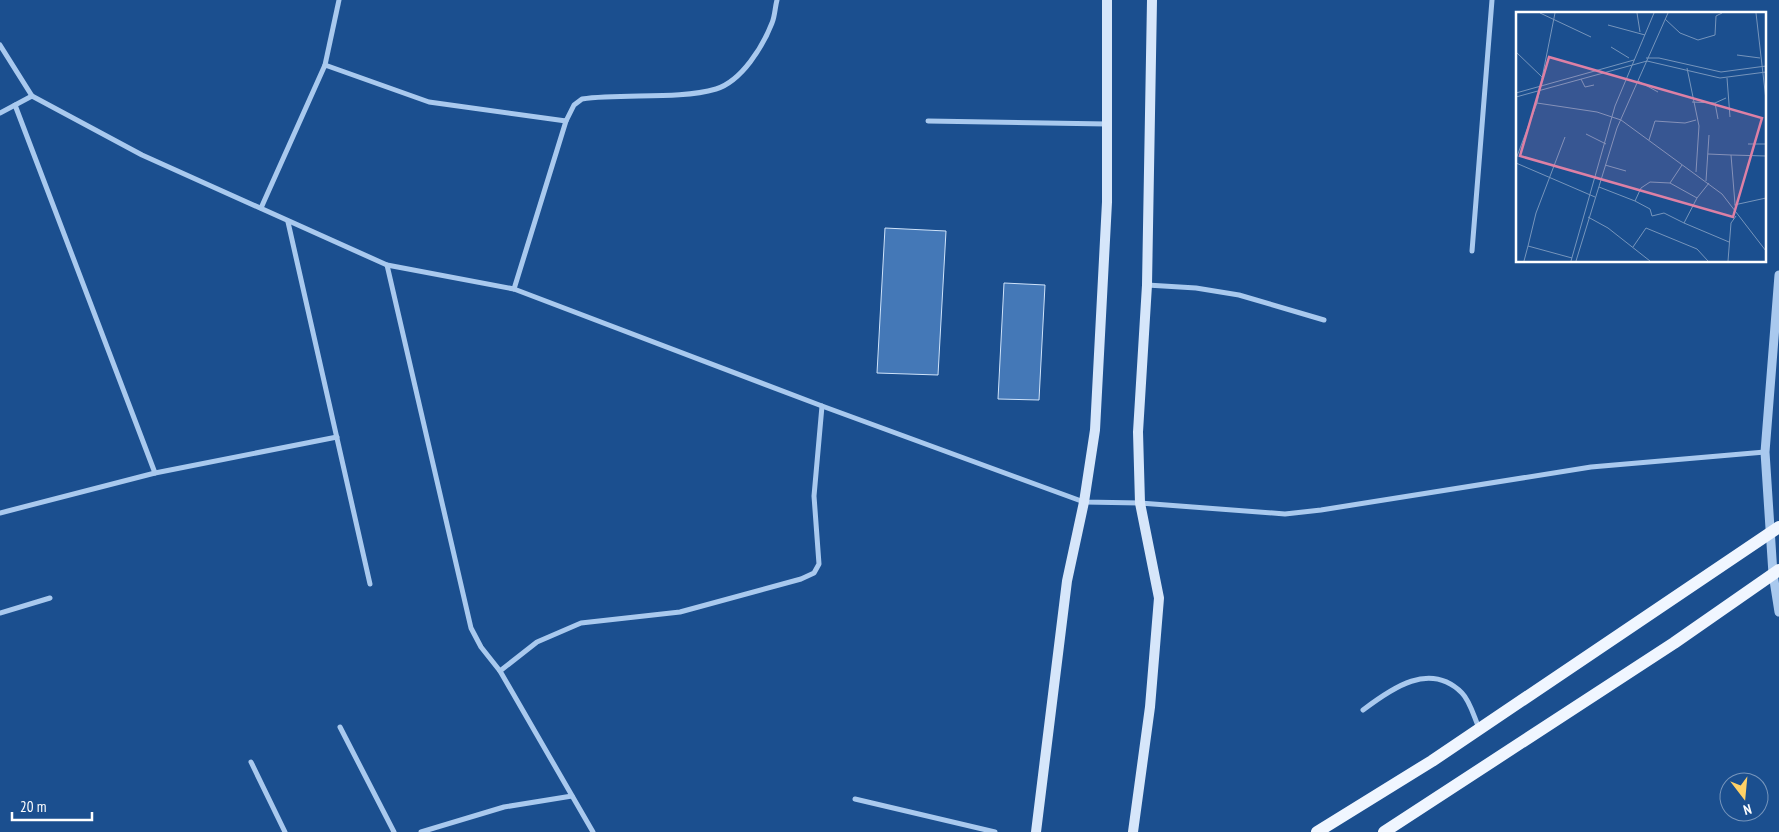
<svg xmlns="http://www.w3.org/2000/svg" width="1779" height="832" font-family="'PT Sans Narrow',sans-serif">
<rect width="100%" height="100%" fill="#1b4f8f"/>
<!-- building -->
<g fill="#4478b7" stroke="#cfe3fa">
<path d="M885,228L946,231L938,375L877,373Z"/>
<path d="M1004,283L1045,285L1039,400L998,399Z"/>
</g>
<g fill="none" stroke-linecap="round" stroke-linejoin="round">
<!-- minor -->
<g stroke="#a9c9ee" stroke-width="5">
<path d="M0,45L32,96L142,155L387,265L514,289L822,406L1084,502L1140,503L1285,514L1321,510L1591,467L1765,452"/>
<path d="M325,65L339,0"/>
<path d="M0,113L32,96"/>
<path d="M928,121L1107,124"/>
<path d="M261,208L325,65L429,102L566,121L574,105L582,99C623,93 678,100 716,89C742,81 763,46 772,23C775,16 775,7 777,0"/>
<path d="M288,222L370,584"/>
<path d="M1472,251L1492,0"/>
<path d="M387,265L471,628L481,647L500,671L593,832"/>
<path d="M1147,285L1196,288L1239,295L1324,320"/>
<path d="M514,289L566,121"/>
<path d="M155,473L337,437"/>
<path d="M0,513L155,473L15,105"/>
<path d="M0,613L50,598"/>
<path d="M500,671L537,642L581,623L680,612L801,579L814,573L819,564L814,496L822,406"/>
<path d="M1363,710C1392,688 1430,661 1462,693C1470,701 1474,717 1479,728"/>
<path d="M340,727L394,832"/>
<path d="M251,762L285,832"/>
<path d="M855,799L995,832"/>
<path d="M421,832L504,807L572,796"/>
</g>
<!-- tertiary -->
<path stroke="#a9c9ee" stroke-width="9" d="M1779,275L1765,452L1773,574L1779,612"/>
<!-- secondary -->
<g stroke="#d6e6fa" stroke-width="10">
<path d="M1036,832L1067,581L1084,502L1095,430L1107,202V0"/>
<path d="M1133,832L1150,707L1159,598L1140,503L1138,432L1147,285L1152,0"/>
</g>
<!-- primary -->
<g stroke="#f0f6ff" stroke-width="12">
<path d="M1317,832L1432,761L1779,527"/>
<path d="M1384,832L1674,643L1779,570"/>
</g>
</g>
<!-- overview -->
<g transform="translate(1516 12)">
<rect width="250" height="250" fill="#1b4f8f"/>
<path fill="none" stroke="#7695bc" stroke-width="1" d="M24,1L75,25M121,1L124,20M240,1L250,88M149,7L164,21L182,28L199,23L200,4L206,1M92,13L129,23M95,35L113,46M0,40L26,65M221,43L244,46M130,46H143L205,60L250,54M171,56L183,114L180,160M211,66L214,105M65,67L69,75L78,73M122,69L142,80M0,81L118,48M0,85L131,49L204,66L250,60M176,90L199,91L210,86M21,91L81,100L105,108L206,182L250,239M199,91L202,107M70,122L90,132M133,128L139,109L169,111L180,108M232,132H250M192,142L215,143M0,147L21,91L39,1M0,151L79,185M89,153L110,159M190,169L193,123M154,171L166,153M83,175L119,189L125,176L134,170L154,171L181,186L193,171M181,186L168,211L213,230M119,189L134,197L136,204L148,201L168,211M219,192L215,143L250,144M218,193L250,186M72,205L92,216L134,249M12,234L20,201L49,125M117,235L130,216L181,237L192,249M8,249L12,234L56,246M55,249L99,94L138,1M60,249L101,116L152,1M212,249L215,211L220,204"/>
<path fill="#dd80a5" fill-opacity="0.15" stroke="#dd80a5" stroke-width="2.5" d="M33,45L246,106L217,205L4,144Z"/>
<rect width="250" height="250" fill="none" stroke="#fff" stroke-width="2.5"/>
</g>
<!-- north arrow -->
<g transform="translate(1744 797) rotate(164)"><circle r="24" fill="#1b4f8f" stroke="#7695bc"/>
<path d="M0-4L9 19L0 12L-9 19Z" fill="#ffd166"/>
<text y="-8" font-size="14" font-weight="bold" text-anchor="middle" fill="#ffffff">N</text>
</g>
<!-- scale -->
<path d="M12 812v8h80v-8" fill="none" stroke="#ffffff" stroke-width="2.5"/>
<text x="20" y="812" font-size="15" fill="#ffffff" stroke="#1b4f8f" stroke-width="4" paint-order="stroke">20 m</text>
</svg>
